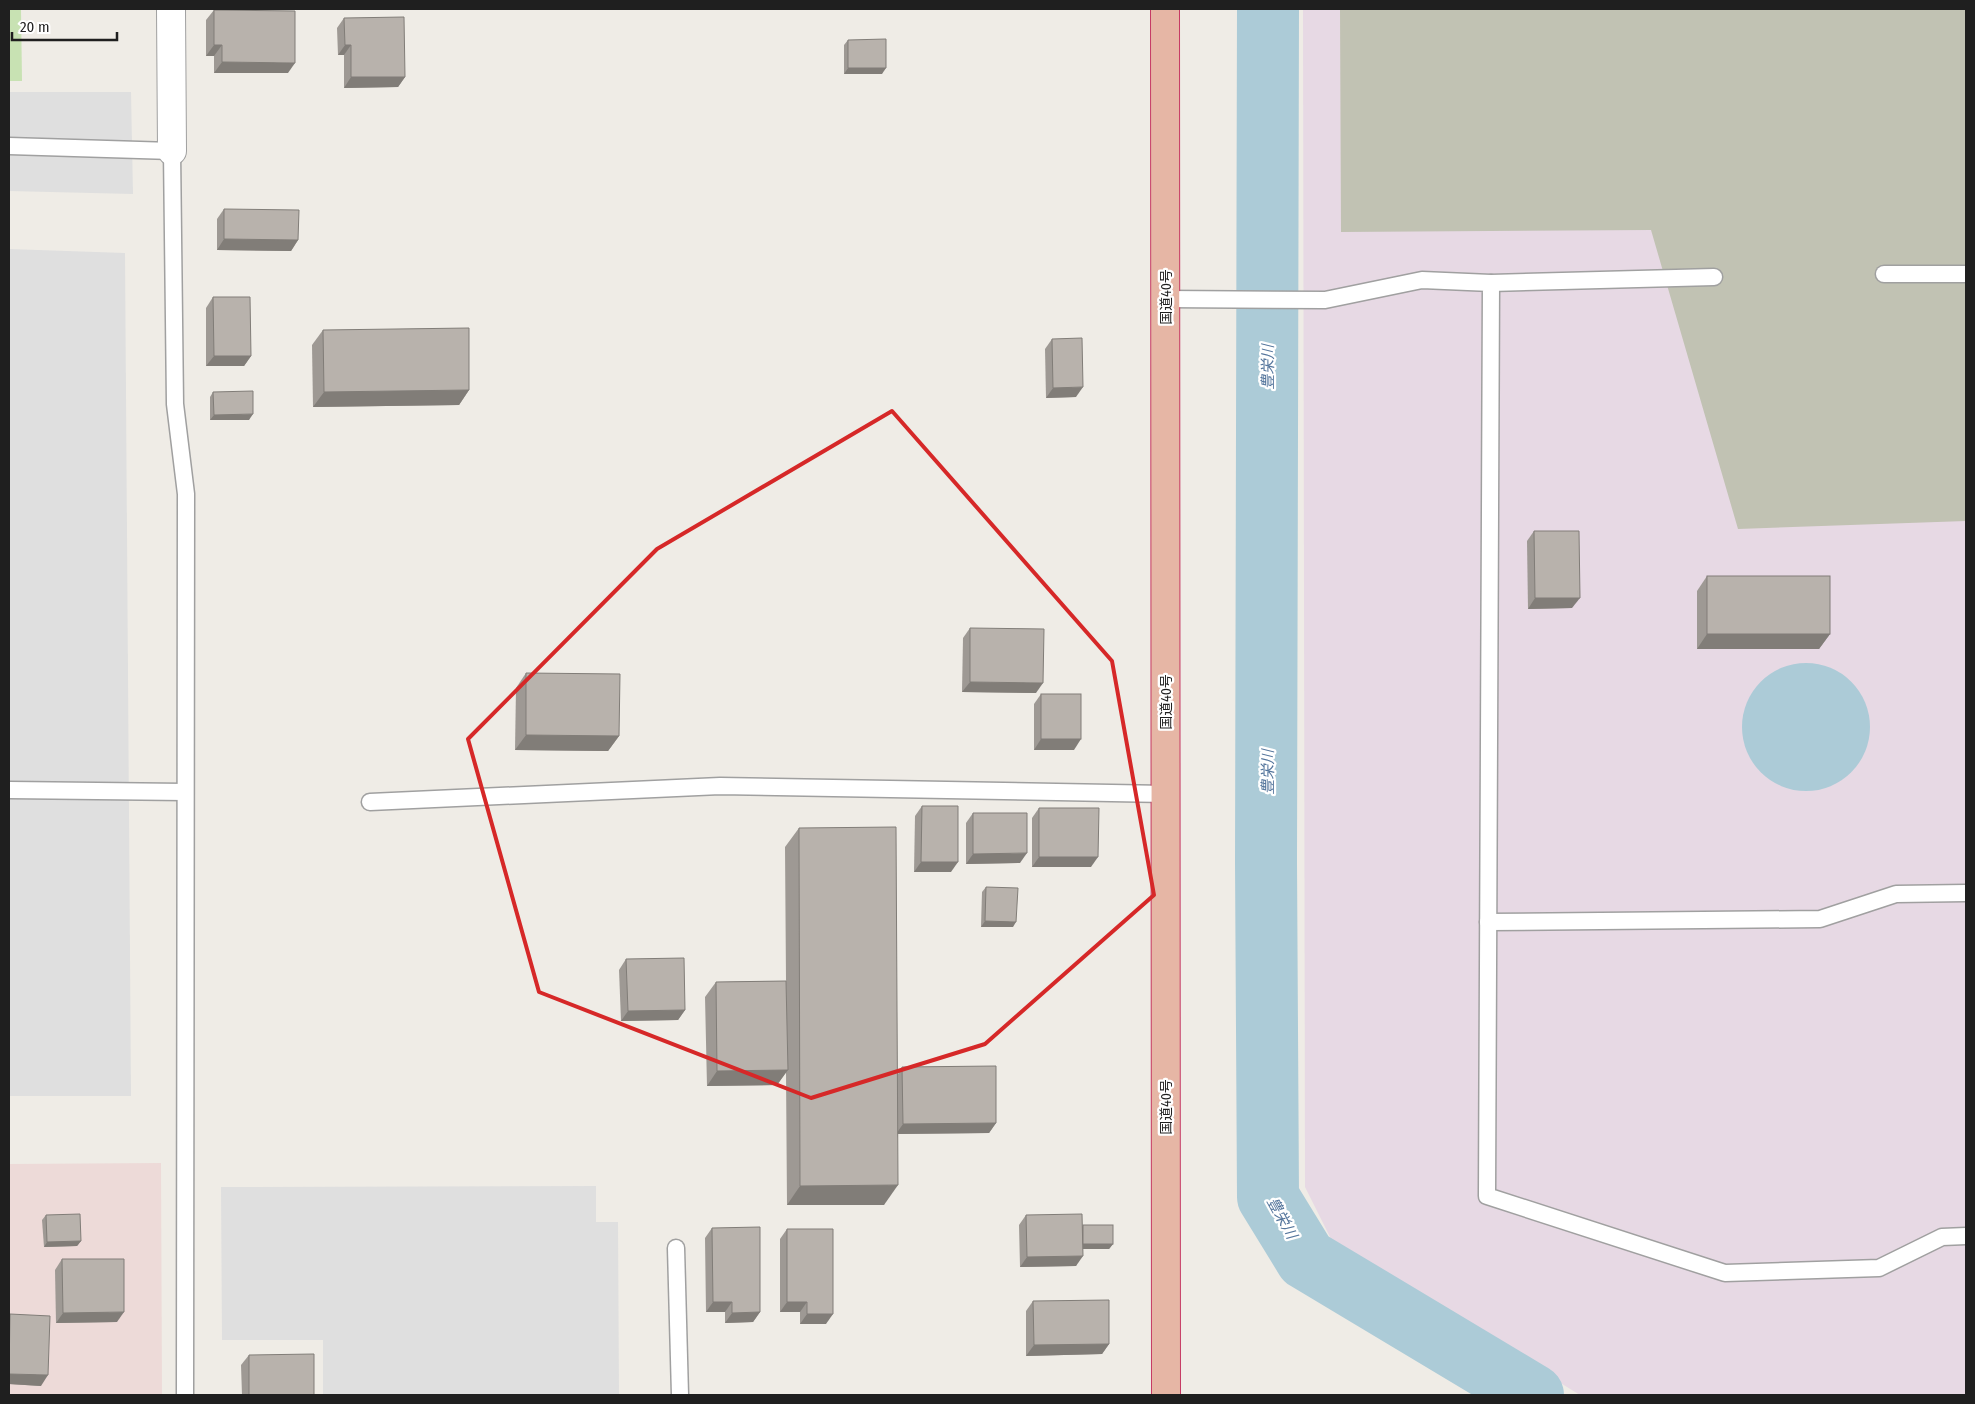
<svg xmlns="http://www.w3.org/2000/svg" width="1975" height="1404" font-family="'Fira Sans Condensed','Noto Sans JP',sans-serif">
<rect width="100%" height="100%" fill="#efece6"/>
<!-- commercial -->
<path fill="#eddad8" d="M161,1163L162,1395H9V1164Z"/>
<!-- industrial -->
<path fill="#e7d9e4" d="M1303,9H1966V1395H1580L1333,1243L1305,1187Z"/>
<!-- construction -->
<path fill="#c1c2b3" d="M1340,9H1966V521L1738,529L1651,230L1341,232Z"/>
<!-- grass -->
<path fill="#c8e2b3" d="M9,9H21L22,81H9Z"/>
<!-- parking -->
<g fill="#dfdfdf">
<path d="M9,92H131L133,194L9,191Z"/>
<path d="M9,249L125,253L131,1096H9Z"/>
<path d="M596,1186V1222H618L619,1395H323V1340H222L221,1187Z"/>
</g>
<!-- water -->
<circle fill="#accbd7" cx="1806" cy="727" r="64"/>
<g fill="none" stroke-linecap="round" stroke-linejoin="round">
<!-- river -->
<path stroke="#accbd7" stroke-width="62" d="M1268,9L1266,862L1268,1197L1306,1259L1533,1395"/>
<!-- service casing -->
<g stroke="#a0a0a0" stroke-width="19">
<g id="service">
<path d="M9,146L172,151L175,404L186,494L185,1395"/>
<path d="M1884,274H1966"/>
<path d="M1491,283L1714,277"/>
<path d="M1166,299L1325,300L1422,280L1491,283L1487,1196L1725,1273L1879,1268L1942,1237L1966,1236"/>
<path d="M9,790L185,792"/>
<path d="M370,802L720,786L1166,794"/>
<path d="M1488,922L1820,919L1896,894L1966,893"/>
<path d="M676,1248L680,1395"/>
</g>
</g>
<!-- minor casing -->
<g stroke="#a0a0a0" stroke-width="30">
<path id="minor" d="M171,9L172,151"/>
</g>
<!-- trunk casing -->
<g stroke="#c63a64" stroke-width="30">
<path id="trunk" d="M1165,9L1166,1395"/>
</g>
<!-- service -->
<use href="#service" stroke="#fff" stroke-width="16"/>
<!-- minor -->
<use href="#minor" stroke="#fff" stroke-width="28"/>
<!-- trunk -->
<use href="#trunk" stroke="#e6b6a5" stroke-width="28"/>
</g>
<!-- wall -->
<g fill="#9e9994">
<path d="M214,10L288,73H214V56H206V20Z"/>
<path d="M344,18L405,77L398,87L344,88V55H338L337,28Z"/>
<path d="M848,40L882,74H844V45Z"/>
<path d="M224,209L298,240L291,251L217,250V219Z"/>
<path d="M213,297L251,356L244,366H206V308Z"/>
<path d="M323,330L469,390L459,405L313,407L312,345Z"/>
<path d="M1052,339L1076,397L1046,398L1045,349Z"/>
<path d="M213,392L249,420H210V397Z"/>
<path d="M1534,531L1572,608L1528,609L1527,541Z"/>
<path d="M1707,576L1830,634L1819,649H1697V591Z"/>
<path d="M970,628L1036,693L962,692L963,638Z"/>
<path d="M526,673L619,736L608,751L515,750L516,688Z"/>
<path d="M1041,694L1074,750H1034V704Z"/>
<path d="M922,806L951,872H914L915,816Z"/>
<path d="M1039,808L1091,867H1032V818Z"/>
<path d="M973,813L1020,863L966,864V823Z"/>
<path d="M799,828L898,1074L902,1067L996,1123L989,1133L898,1134L884,1205H787L786,1072L777,1085L707,1086L705,997L716,982L786,981L785,847Z"/>
<path d="M986,887L1013,927H981L982,892Z"/>
<path d="M626,959L685,1010L678,1020L621,1021L619,970Z"/>
<path d="M46,1215L81,1241L77,1246L44,1247L42,1220Z"/>
<path d="M1026,1215L1082,1227L1083,1225L1113,1244L1109,1249H1083L1076,1266L1020,1267L1019,1225Z"/>
<path d="M712,1228L760,1312L753,1322L725,1323V1312H706L705,1238Z"/>
<path d="M787,1229L826,1324H800V1312H780V1239Z"/>
<path d="M62,1259L117,1322L56,1323L55,1270Z"/>
<path d="M1033,1301L1109,1344L1102,1354L1026,1356V1311Z"/>
<path d="M10,1314L41,1386L9,1384V1316Z"/>
<path d="M249,1355L314,1395H242L241,1365Z"/>
</g>
<!-- shaded-wall -->
<g fill="#817d78">
<path d="M214,45H222L214,56H206Z"/>
<path d="M345,45H351L344,55H338Z"/>
<path d="M222,62L295,63L288,73H214Z"/>
<path d="M848,68H886L882,74H844Z"/>
<path d="M351,77H405L398,87L344,88Z"/>
<path d="M224,239L298,240L291,251L217,250Z"/>
<path d="M214,356H251L244,366H206Z"/>
<path d="M1083,387L1076,397L1046,398L1053,388Z"/>
<path d="M469,390L459,405L313,407L324,392Z"/>
<path d="M253,414L249,420H210L214,415Z"/>
<path d="M1535,598H1580L1572,608L1528,609Z"/>
<path d="M1707,634H1830L1819,649H1697Z"/>
<path d="M970,682L1043,683L1036,693L962,692Z"/>
<path d="M526,735L619,736L608,751L515,750Z"/>
<path d="M1041,739H1081L1074,750H1034Z"/>
<path d="M1027,853L1020,863L966,864L973,854Z"/>
<path d="M1039,857H1098L1091,867H1032Z"/>
<path d="M921,862H958L951,872H914Z"/>
<path d="M985,921L1016,922L1013,927H981Z"/>
<path d="M685,1010L678,1020L621,1021L628,1011Z"/>
<path d="M788,1070L777,1085L707,1086L717,1071Z"/>
<path d="M996,1123L989,1133L896,1134L903,1124Z"/>
<path d="M898,1185L884,1205H787L800,1186Z"/>
<path d="M81,1241L77,1246L44,1247L47,1242Z"/>
<path d="M1083,1244H1113L1109,1249H1080Z"/>
<path d="M1083,1256L1076,1266L1020,1267L1027,1257Z"/>
<path d="M713,1302H732L725,1312H706Z"/>
<path d="M787,1302H807L800,1312H780Z"/>
<path d="M124,1312L117,1322L56,1323L63,1313Z"/>
<path d="M760,1312L753,1322L725,1323L732,1313Z"/>
<path d="M807,1314H833L826,1324H800Z"/>
<path d="M1109,1344L1102,1354L1026,1356L1034,1345Z"/>
<path d="M9,1374L48,1375L41,1386L9,1384Z"/>
</g>
<!-- building -->
<g fill="#b8b2ac" stroke="#817d78">
<path d="M214,10L295,11V63L222,62V45H214Z"/>
<path d="M404,17L405,77H351V45H345L344,18Z"/>
<path d="M886,39V68H848V40Z"/>
<path d="M224,209L299,210L298,240L224,239Z"/>
<path d="M213,297H250L251,356H214Z"/>
<path d="M469,328V390L324,392L323,330Z"/>
<path d="M1082,338L1083,387L1053,388L1052,339Z"/>
<path d="M253,391V414L214,415L213,392Z"/>
<path d="M1534,531H1579L1580,598H1535Z"/>
<rect x="1707" y="576" width="123" height="58"/>
<path d="M970,628L1044,629L1043,683L970,682Z"/>
<path d="M526,673L620,674L619,736L526,735Z"/>
<rect x="1041" y="694" width="40" height="45"/>
<path d="M922,806H958V862H921Z"/>
<path d="M1039,808H1099L1098,857H1039Z"/>
<path d="M973,813H1027V853L973,854Z"/>
<path d="M896,827L898,1185L800,1186L799,828Z"/>
<path d="M986,887L1018,888L1016,922L985,921Z"/>
<path d="M684,958L685,1010L628,1011L626,959Z"/>
<path d="M786,981L788,1070L717,1071L716,982Z"/>
<path d="M996,1066V1123L903,1124L902,1067Z"/>
<path d="M80,1214L81,1241L47,1242L46,1215Z"/>
<path d="M1082,1214L1083,1256L1027,1257L1026,1215Z"/>
<rect x="1083" y="1225" width="30" height="19"/>
<path d="M760,1227V1312L732,1313V1302H713L712,1228Z"/>
<path d="M787,1229H833V1314H807V1302H787Z"/>
<path d="M62,1259H124V1312L63,1313Z"/>
<path d="M1109,1300V1344L1034,1345L1033,1301Z"/>
<path d="M10,1314L50,1316L48,1375L9,1374Z"/>
<path d="M314,1354V1395H249V1355Z"/>
</g>
<!-- marked area -->
<path fill="none" stroke="#d62828" stroke-width="4" stroke-linejoin="round" d="M892,411L1112,661L1154,895L985,1044L811,1098L539,992L468,739L657,549Z"/>
<g text-anchor="middle" stroke-width="4.5" stroke-linejoin="round" paint-order="stroke">
<!-- street labels -->
<g font-size="14" fill="#1f1f1f" stroke="#fff">
<text transform="translate(1166 297) rotate(-90)" y="5">国道40号</text>
<text transform="translate(1166 702) rotate(-90)" y="5">国道40号</text>
<text transform="translate(1166 1107) rotate(-90)" y="5">国道40号</text>
</g>
<!-- water labels -->
<g font-size="15" font-style="italic" fill="#54759c" stroke="#fff">
<text transform="translate(1268 367) rotate(-90)" y="5">豊栄川</text>
<text transform="translate(1268 772) rotate(-90)" y="5">豊栄川</text>
<text transform="translate(1282 1218) rotate(61)" y="5">豊栄川</text>
</g>
</g>
<!-- border -->
<rect width="1975" height="1404" fill="none" stroke="#1f1f1f" stroke-width="20"/>
<!-- scale -->
<path d="M12 32v8h105v-8" fill="none" stroke="#1f1f1f" stroke-width="2.5"/>
<text x="20" y="32" font-size="15" fill="#1f1f1f" stroke="#ffffff" stroke-width="4" paint-order="stroke">20 m</text>
</svg>
